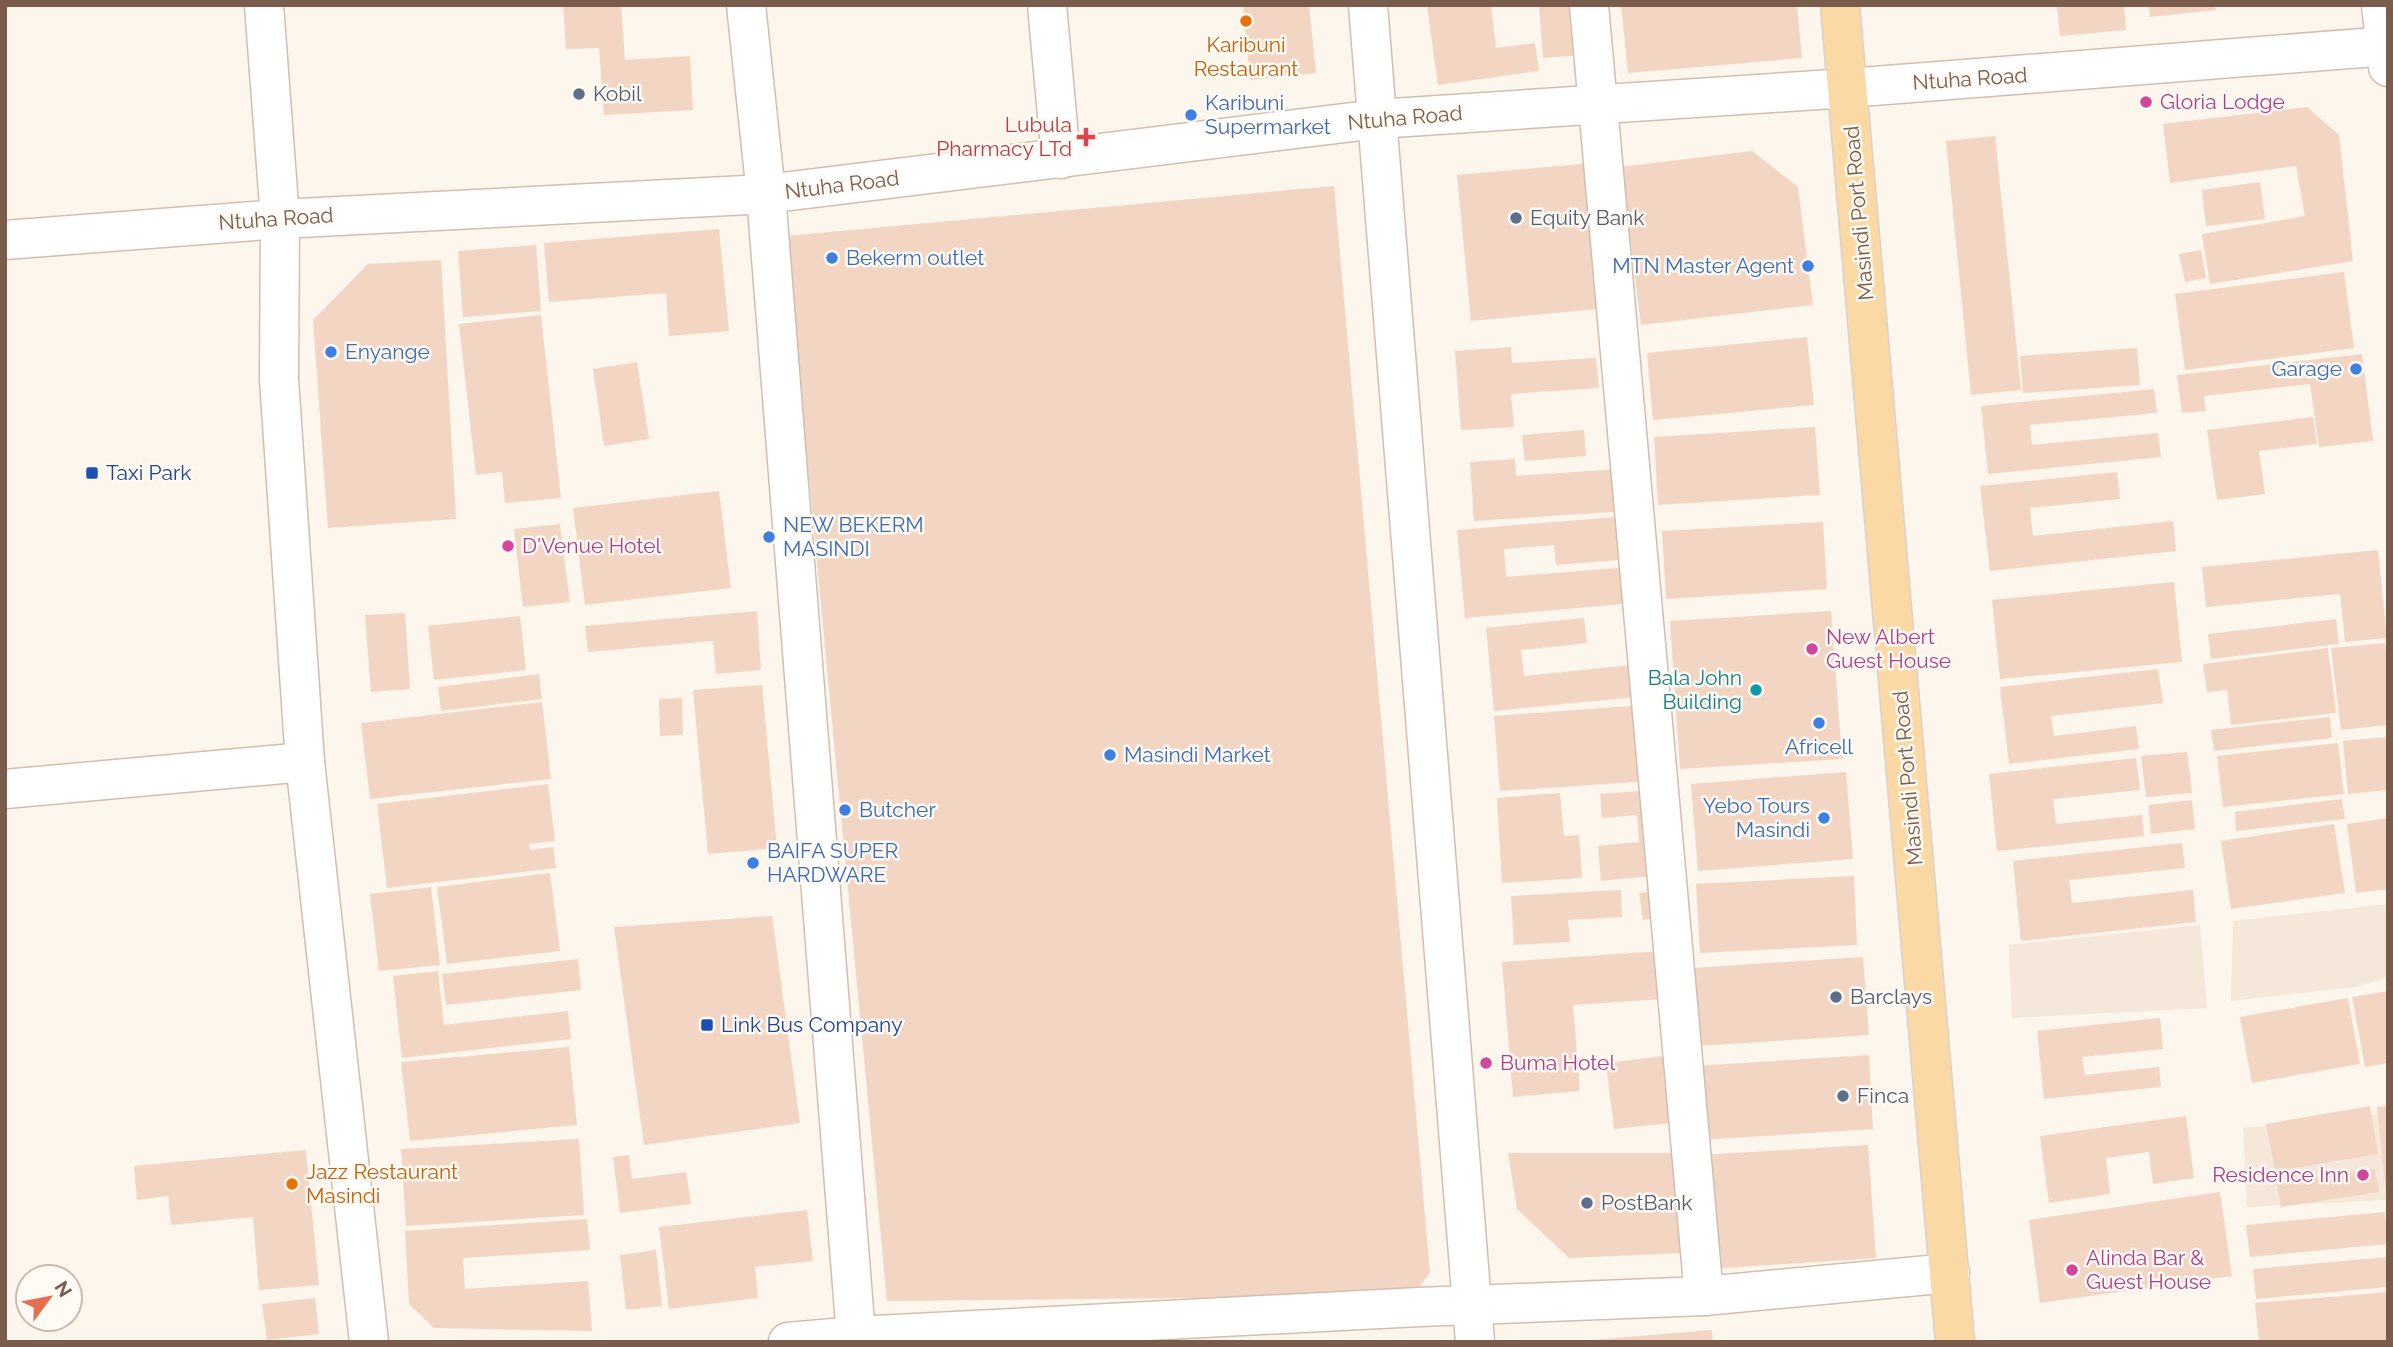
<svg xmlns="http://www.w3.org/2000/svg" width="2393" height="1347" font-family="Raleway,sans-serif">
<rect width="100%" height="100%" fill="#fdf6ec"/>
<!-- residential -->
<g fill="#f5e8da">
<path d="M2388,904V977L2356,987L2231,1001L2233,921Z"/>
<path d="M2200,925L2207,1008L2012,1018L2009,945Z"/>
<path d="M2388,1113V1200L2247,1207L2243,1128Z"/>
</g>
<!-- building -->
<g fill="#f3d5c3">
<path d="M563,5H621L625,60L690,56L693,110L604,115L599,48L566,49Z"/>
<path d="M1243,5H1309L1316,73L1250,80Z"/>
<path d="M1427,5H1491L1496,48L1535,43L1539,71L1438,85Z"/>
<path d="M1539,5H1579L1583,55L1543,58Z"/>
<path d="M1621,5H1797L1802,58L1628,73Z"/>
<path d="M2057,5H2124L2126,30L2060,36Z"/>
<path d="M2149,5H2215L2216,10L2150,17Z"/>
<path d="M2307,107L2339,135L2353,261L2210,284L2202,234L2305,216L2296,166L2170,183L2163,124Z"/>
<path d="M1995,136L2021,390L1971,395L1946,141Z"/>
<path d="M1752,151L1798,187L1813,305L1641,325L1621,167Z"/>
<path d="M1593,163L1607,308L1471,321L1457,175Z"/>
<path d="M2260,182L2265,219L2206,226L2202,190Z"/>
<path d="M1334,186L1430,1273L1412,1296L887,1301L786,236Z"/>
<path d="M719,229L729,331L669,336L666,293L549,302L544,243Z"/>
<path d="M536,245L541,311L463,317L458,251Z"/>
<path d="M2201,250L2206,278L2185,282L2179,254Z"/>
<path d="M441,260L456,519L328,528L313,320L368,264Z"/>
<path d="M2344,272L2354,348L2185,370L2175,294Z"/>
<path d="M541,315L561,498L505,503L502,472L476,475L459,324Z"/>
<path d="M1807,337L1814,405L1653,420L1647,353Z"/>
<path d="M1511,347L1512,363L1596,358L1599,388L1511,394L1514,427L1461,430L1455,351Z"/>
<path d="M2137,348L2140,385L2023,393L2020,356Z"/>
<path d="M2362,354L2373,441L2319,447L2310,384L2204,396L2206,411L2182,413L2177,375Z"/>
<path d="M637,362L649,439L604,446L593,369Z"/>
<path d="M2154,389L2157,413L2030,425L2032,445L2158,433L2161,457L1988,474L1981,406Z"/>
<path d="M2313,417L2317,444L2259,451L2265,494L2217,500L2207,430Z"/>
<path d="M1815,427L1820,495L1658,505L1654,437Z"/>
<path d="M1584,430L1586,456L1525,461L1522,435Z"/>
<path d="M1515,459L1516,476L1617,469L1629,511L1474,521L1470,462Z"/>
<path d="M2117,472L2120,499L2030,508L2033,536L2173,521L2176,551L1990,571L1980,486Z"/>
<path d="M719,491L731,588L585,605L573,508Z"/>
<path d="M1626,516L1630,559L1556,565L1554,545L1504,549L1506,577L1629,567L1633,603L1465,618L1457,530Z"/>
<path d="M1823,522L1827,589L1666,599L1662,531Z"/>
<path d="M560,524L570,602L523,607L514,529Z"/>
<path d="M2378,550L2387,638L2345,642L2340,594L2206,607L2202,567Z"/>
<path d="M2174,582L2182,662L2000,679L1992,600Z"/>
<path d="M757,611L761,670L716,674L713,641L588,652L585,626Z"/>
<path d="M1831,611L1842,759L1680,769L1670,621Z"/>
<path d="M405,613L410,689L371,692L365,615Z"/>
<path d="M520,616L526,670L434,680L428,626Z"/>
<path d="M1584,618L1587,643L1521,650L1524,676L1642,664L1646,696L1494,711L1486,628Z"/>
<path d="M2336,619L2339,644L2211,659L2208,634Z"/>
<path d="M2385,643L2388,667V725L2341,730L2331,648Z"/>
<path d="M2328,648L2336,713L2231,725L2227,690L2207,692L2203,664Z"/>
<path d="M2158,669L2163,703L2051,716L2054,736L2136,726L2139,749L2009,764L2000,687Z"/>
<path d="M539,674L542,699L441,711L438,687Z"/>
<path d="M762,685L777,848L708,854L693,690Z"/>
<path d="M682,698L683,735L660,736L659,699Z"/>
<path d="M542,702L551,779L370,799L361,723Z"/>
<path d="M1645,705L1651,781L1500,791L1494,716Z"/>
<path d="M2330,717L2332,738L2214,751L2211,730Z"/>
<path d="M2388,737V790L2348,794L2343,741Z"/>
<path d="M2338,743L2344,794L2223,807L2217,756Z"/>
<path d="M2187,752L2192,793L2146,797L2141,756Z"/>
<path d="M2136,758L2140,790L2053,799L2056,824L2142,815L2144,836L1997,851L1989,774Z"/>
<path d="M1846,772L1853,859L1698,871L1691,784Z"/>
<path d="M548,784L555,841L529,844L530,850L553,847L556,868L387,888L377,804Z"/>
<path d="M1652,790L1660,875L1601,881L1598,846L1639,842L1637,815L1602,818L1600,794Z"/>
<path d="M1560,793L1564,836L1579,835L1582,878L1502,883L1497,798Z"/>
<path d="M2342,799L2345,819L2236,831L2235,812Z"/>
<path d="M2192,800L2195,829L2151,834L2148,805Z"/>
<path d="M2388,818V889L2356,893L2347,824Z"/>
<path d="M2334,824L2345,893L2231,909L2221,841Z"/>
<path d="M2182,843L2185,868L2069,880L2072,903L2193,890L2196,922L2021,941L2013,861Z"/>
<path d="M550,873L560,951L447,964L437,887Z"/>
<path d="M1854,876L1857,945L1700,953L1696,884Z"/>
<path d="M431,887L440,965L379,971L370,894Z"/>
<path d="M1621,890L1622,917L1568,920L1570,942L1514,945L1511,896Z"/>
<path d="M1661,890L1665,917L1643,920L1639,893Z"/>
<path d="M772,916L800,1123L644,1145L614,927Z"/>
<path d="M1660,951L1664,999L1573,1005L1580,1091L1513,1097L1502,962Z"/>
<path d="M1863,957L1869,1035L1698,1046L1693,968Z"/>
<path d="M578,959L581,990L446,1005L442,974Z"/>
<path d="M438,971L444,1025L568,1011L571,1039L402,1058L393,976Z"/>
<path d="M2388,991V1063L2365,1067L2352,997Z"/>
<path d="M2348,998L2360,1064L2252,1083L2240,1017Z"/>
<path d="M2160,1018L2163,1049L2082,1057L2085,1075L2159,1067L2161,1087L2044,1099L2037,1031Z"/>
<path d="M569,1047L577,1125L410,1141L401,1062Z"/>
<path d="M1673,1055L1680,1122L1614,1129L1606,1063Z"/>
<path d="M1869,1055L1873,1129L1700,1140L1695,1066Z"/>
<path d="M2370,1106L2378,1154L2275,1171L2266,1124Z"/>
<path d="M2388,1106V1192H2386L2377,1107Z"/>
<path d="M2186,1116L2194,1178L2153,1184L2149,1152L2106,1158L2110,1194L2049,1203L2040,1136Z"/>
<path d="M579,1139L584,1215L406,1226L401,1149Z"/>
<path d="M1868,1145L1876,1258L1709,1269L1701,1155Z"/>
<path d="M306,1150L319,1285L259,1290L253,1217L171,1225L168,1196L137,1200L134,1166Z"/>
<path d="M1508,1153H1675L1683,1253L1569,1258L1517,1209Z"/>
<path d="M629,1155L632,1179L686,1172L691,1204L620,1213L613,1157Z"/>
<path d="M2375,1169L2379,1192L2281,1207L2277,1184Z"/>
<path d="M2220,1192L2232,1276L2040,1303L2029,1220Z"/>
<path d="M807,1210L813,1261L755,1267L758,1298L669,1309L659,1227Z"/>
<path d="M2385,1212L2388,1244L2250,1257L2246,1225Z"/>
<path d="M587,1219L590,1250L463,1258L465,1289L588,1281L592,1331L434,1328L409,1304L405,1231Z"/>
<path d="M656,1250L662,1306L626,1310L620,1255Z"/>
<path d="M2388,1257V1287L2256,1299L2253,1269Z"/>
<path d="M2388,1292V1342H2259L2255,1303Z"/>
<path d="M315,1298L319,1334L267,1340L262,1304Z"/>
<path d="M1712,1330L1713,1342H1592V1340Z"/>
</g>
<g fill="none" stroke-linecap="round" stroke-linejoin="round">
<!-- minor casing -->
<g stroke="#d1beb0" stroke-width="41">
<g id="minor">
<path d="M264,5L280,219L279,379L305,762L369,1342"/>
<path d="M746,5L766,194L856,1336L1419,1307L1704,1296L1950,1273"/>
<path d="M1047,5L1061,159"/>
<path d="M1368,5L1475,1342"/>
<path d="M1589,5L1704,1296"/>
<path d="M2381,5L2388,67"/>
<path d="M5,240L280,219L766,194L1377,119L1848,88L2388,46"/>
<path d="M5,789L305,762"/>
<path d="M788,1342L856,1336"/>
</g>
</g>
<!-- major casing -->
<g stroke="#dad1cd" stroke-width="41">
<path id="major" d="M1840,5L1955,1342"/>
</g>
<!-- minor -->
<use href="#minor" stroke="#fff" stroke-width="38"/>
<!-- major -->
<use href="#major" stroke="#fbd9a5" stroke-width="38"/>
</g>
<!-- markers -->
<g fill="#e8710a" stroke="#fffaf3" stroke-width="2.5">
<circle cx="1246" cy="21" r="7"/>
<circle cx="292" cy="1184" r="7"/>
</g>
<g fill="#5c6f8a" stroke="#fffaf3" stroke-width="2.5">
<circle cx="579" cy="94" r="7"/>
<circle cx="1516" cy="218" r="7"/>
<circle cx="1836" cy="997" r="7"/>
<circle cx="1843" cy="1096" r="7"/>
<circle cx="1587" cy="1203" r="7"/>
</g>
<g fill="#d1479c" stroke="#fffaf3" stroke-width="2.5">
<circle cx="2146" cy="102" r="7"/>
<circle cx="508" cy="546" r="7"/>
<circle cx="1812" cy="649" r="7"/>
<circle cx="1486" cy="1063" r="7"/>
<circle cx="2363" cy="1175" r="7"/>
<circle cx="2072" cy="1270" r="7"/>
</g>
<g fill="#3f7fe0" stroke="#fffaf3" stroke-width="2.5">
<circle cx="1191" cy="115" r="7"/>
<circle cx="832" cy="258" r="7"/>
<circle cx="1808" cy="266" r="7"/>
<circle cx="331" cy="352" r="7"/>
<circle cx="2356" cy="369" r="7"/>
<circle cx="769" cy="537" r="7"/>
<circle cx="1819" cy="723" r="7"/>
<circle cx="1110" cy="755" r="7"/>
<circle cx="845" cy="810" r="7"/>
<circle cx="1824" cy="818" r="7"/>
<circle cx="753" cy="863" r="7"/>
</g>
<path fill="#e0444e" stroke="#fffaf3" stroke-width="2.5" d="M1082.5 126.5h7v7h7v7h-7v7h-7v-7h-7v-7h7z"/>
<g fill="#1a4fb4" stroke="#fffaf3" stroke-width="2.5">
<rect x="85" y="466" width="14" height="14" rx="3.5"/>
<rect x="700" y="1018" width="14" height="14" rx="3.5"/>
</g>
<circle fill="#0f9aa8" stroke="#fffaf3" stroke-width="2.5" cx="1756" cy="690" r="7"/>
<g text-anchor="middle" stroke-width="5" stroke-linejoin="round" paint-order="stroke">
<!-- food labels -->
<g font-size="21" fill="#c56008" stroke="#fffaf3">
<text x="1246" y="52">Karibuni<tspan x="1246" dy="24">Restaurant</tspan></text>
<text x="306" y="1179" text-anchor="start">Jazz Restaurant<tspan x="306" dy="24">Masindi</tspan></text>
</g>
<!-- street labels -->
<g font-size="21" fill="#7a5c4d" stroke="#fffaf3">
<text transform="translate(1970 79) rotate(-4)" y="7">Ntuha Road</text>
<text transform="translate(1405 118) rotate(-5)" y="7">Ntuha Road</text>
<text transform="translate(842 185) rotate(-7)" y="7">Ntuha Road</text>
<text transform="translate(1859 213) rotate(-95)" y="7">Masindi Port Road</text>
<text transform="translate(276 219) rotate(-4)" y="7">Ntuha Road</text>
<text transform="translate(1908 778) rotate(-95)" y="7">Masindi Port Road</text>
</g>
<!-- service labels -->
<g font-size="21" fill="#4e5e75" stroke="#fffaf3" text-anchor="start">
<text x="593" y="101">Kobil</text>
<text x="1530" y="225">Equity Bank</text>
<text x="1850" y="1004">Barclays</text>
<text x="1857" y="1103">Finca</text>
<text x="1601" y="1210">PostBank</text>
</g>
<!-- hotel labels -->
<g font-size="21" fill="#b23c85" stroke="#fffaf3" text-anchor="start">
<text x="2160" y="109">Gloria Lodge</text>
<text x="522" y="553">D'Venue Hotel</text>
<text x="1826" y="644">New Albert<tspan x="1826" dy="24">Guest House</tspan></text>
<text x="1500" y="1070">Buma Hotel</text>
<text x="2349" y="1182" text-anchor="end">Residence Inn</text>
<text x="2086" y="1265">Alinda Bar &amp;<tspan x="2086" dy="24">Guest House</tspan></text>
</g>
<!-- shop labels -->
<g font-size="21" fill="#366cbe" stroke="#fffaf3" text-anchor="start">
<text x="1205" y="110">Karibuni<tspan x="1205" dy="24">Supermarket</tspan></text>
<text x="846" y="265">Bekerm outlet</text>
<text x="1794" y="273" text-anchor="end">MTN Master Agent</text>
<text x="345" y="359">Enyange</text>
<text x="2342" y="376" text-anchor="end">Garage</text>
<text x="783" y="532">NEW BEKERM<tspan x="783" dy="24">MASINDI</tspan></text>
<text x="1819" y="754" text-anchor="middle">Africell</text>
<text x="1124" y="762">Masindi Market</text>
<text x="1810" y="813" text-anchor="end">Yebo Tours<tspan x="1810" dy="24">Masindi</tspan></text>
<text x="859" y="817">Butcher</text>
<text x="767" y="858">BAIFA SUPER<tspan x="767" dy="24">HARDWARE</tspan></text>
</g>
<!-- health labels -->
<g font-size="21" fill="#be3a42" stroke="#fffaf3" text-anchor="end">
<text x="1072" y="132">Lubula<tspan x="1072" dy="24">Pharmacy LTd</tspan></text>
</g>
<!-- transit labels -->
<g font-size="21" fill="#164399" stroke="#fffaf3" text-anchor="start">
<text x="106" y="480">Taxi Park</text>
<text x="721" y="1032">Link Bus Company</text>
</g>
<!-- culture labels -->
<g font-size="21" fill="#0d838f" stroke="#fffaf3" text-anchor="end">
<text x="1742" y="685">Bala John<tspan x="1742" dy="24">Building</tspan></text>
</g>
</g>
<!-- border -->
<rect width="2393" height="1347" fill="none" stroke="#7a5c4d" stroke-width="14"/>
<!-- north arrow -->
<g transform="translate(49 1298) rotate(58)"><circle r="33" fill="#fffaf3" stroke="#cabbb1" stroke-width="2"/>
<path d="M0-5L12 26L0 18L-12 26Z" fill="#e76f51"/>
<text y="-10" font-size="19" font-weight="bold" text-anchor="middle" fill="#7a5c4d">N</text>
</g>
</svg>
